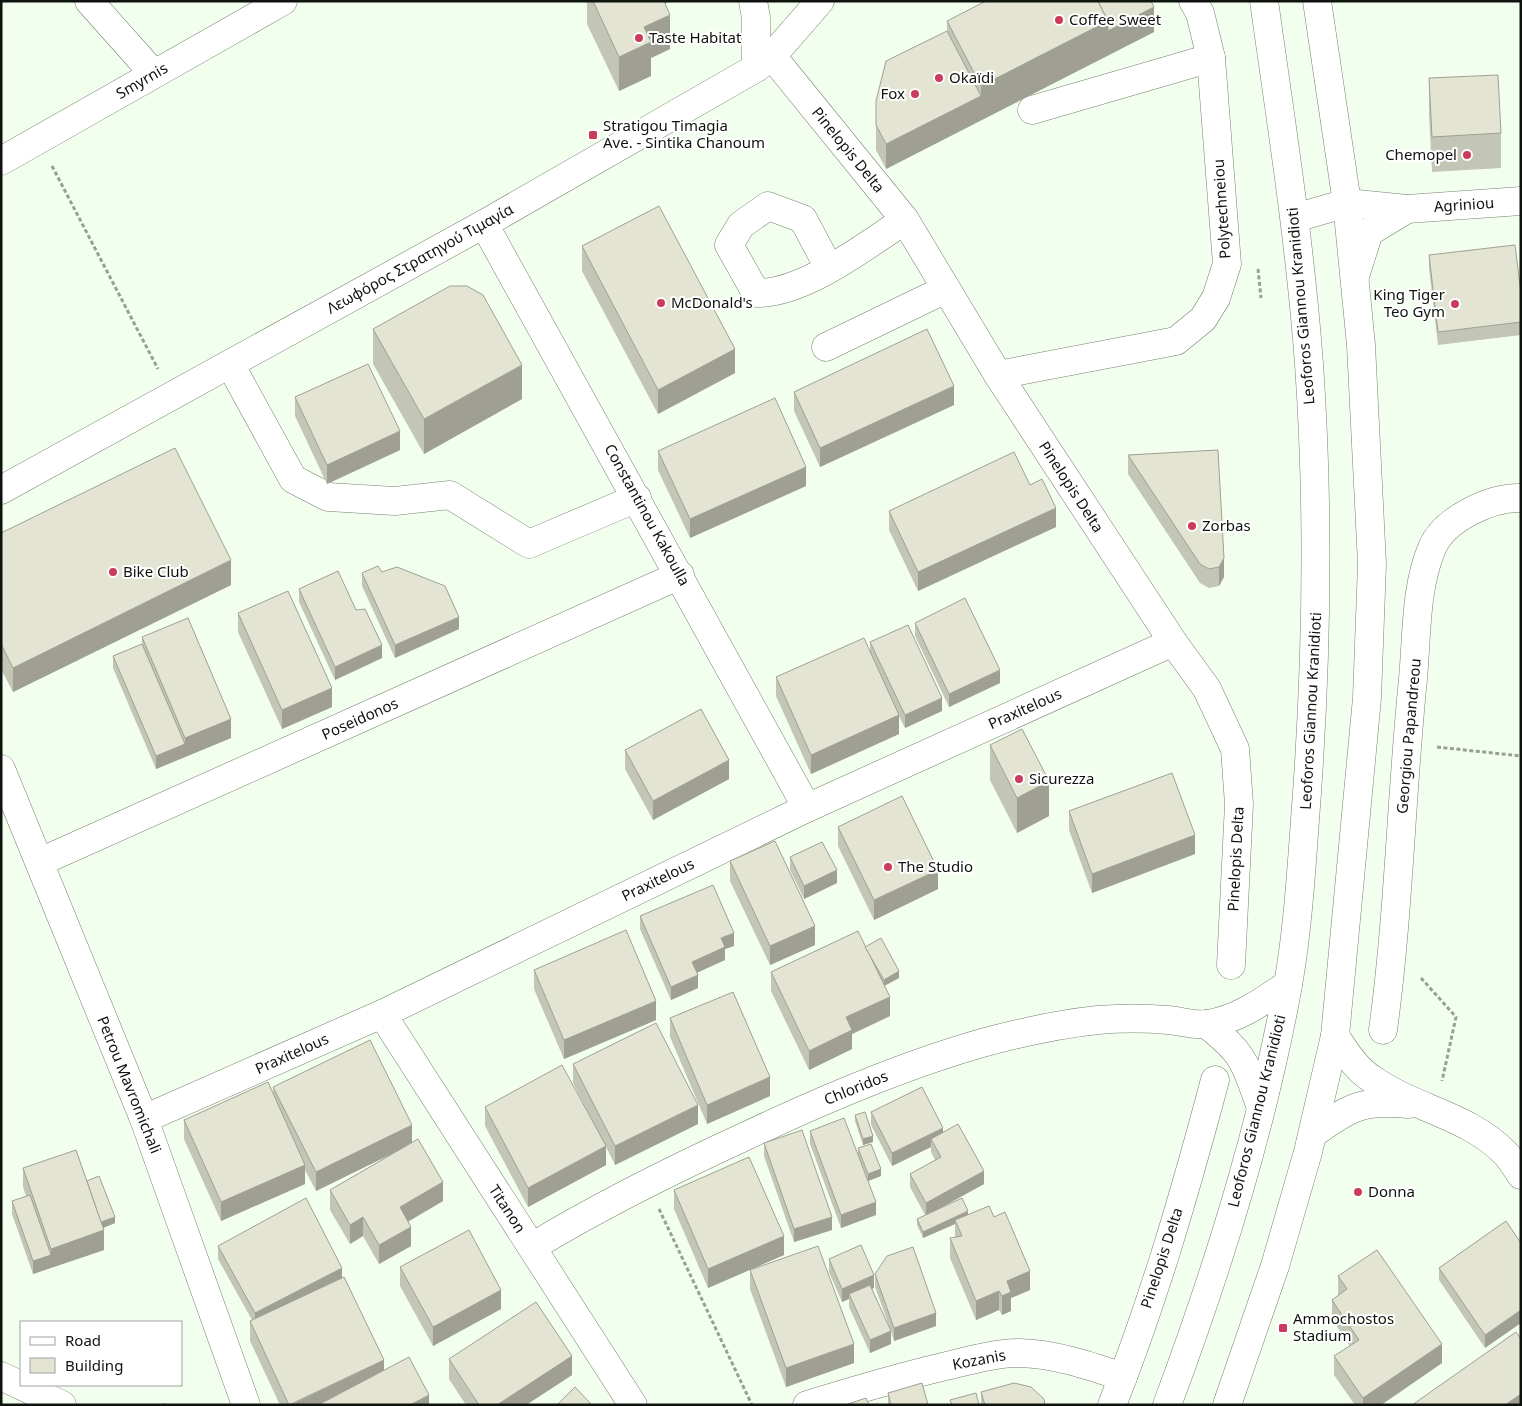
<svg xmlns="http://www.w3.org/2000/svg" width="1522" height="1406" font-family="'Noto Sans',sans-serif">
<rect width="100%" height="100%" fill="#f3ffee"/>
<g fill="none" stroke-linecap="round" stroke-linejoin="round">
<!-- minor casing -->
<g stroke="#768072" stroke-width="29">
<g id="minor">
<path d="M89,1L154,74"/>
<path d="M753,1L756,18V68"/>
<path d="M772,56L905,220L998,375L1173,642L1207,689L1235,749L1239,804L1231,965"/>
<path d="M1032,110L1211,58"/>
<path d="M1,161L283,1"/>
<path d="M1295,218L1347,203L1407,209L1521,201"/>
<path d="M484,224L807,808"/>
<path d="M829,268L803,219L768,206L741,225L729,245L756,293C804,294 865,246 905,220"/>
<path d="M1355,276L1369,232L1407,209"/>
<path d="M826,347L946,289"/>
<path d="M230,364L293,479L328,497L395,501L450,495L529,544L637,498"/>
<path d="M998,375L1176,341L1203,319L1216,298L1227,264L1211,58L1200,13L1193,1"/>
<path d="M1,769L144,1119L246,1405"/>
<path d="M40,862L680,575"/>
<path d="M382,1014L633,1405"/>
<path d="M1206,1024C1245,1054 1245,1063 1261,1108"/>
<path d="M1383,1030C1399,914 1401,796 1413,679C1417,636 1415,588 1432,548C1444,519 1491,497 1521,498"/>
<path d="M1335,1036C1346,1052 1355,1068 1372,1079C1414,1109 1468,1115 1505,1153C1511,1159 1516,1168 1521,1175"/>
<path d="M144,1119L382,1014L807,808L1173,642"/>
<path d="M1314,1133C1351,1106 1363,1100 1409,1104"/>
<path d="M532,1247C601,1205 672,1170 746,1136C822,1100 901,1066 982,1043C1019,1033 1059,1024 1098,1020C1121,1018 1145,1018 1168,1020C1180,1021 1196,1026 1208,1024C1239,1019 1263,1001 1288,984"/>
<path d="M807,1405C852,1391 896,1378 942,1367C968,1361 994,1353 1020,1353C1056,1354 1090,1366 1123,1377"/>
<path d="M1112,1405C1154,1300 1186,1189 1215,1080"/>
</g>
</g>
<!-- major casing -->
<g stroke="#768072" stroke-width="29">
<g id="major">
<path d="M1,490L484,224L756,68L772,56L820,1"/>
<path d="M1,1376L62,1405"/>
<path d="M1167,1405C1218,1269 1262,1129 1288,985C1299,922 1302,857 1307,793C1317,650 1319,507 1309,364C1300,242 1281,122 1264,1"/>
<path d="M1227,1405L1275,1266L1308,1152L1335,1036L1367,698L1372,564L1361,345L1347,203L1317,1"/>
</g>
</g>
<!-- path -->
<g stroke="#97a093" stroke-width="3" stroke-dasharray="4 2.5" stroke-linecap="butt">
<path d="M52,166L158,369"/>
<path d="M1258,269L1261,298"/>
<path d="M1437,747L1521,756"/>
<path d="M1421,978L1456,1017L1442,1081"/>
<path d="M659,1209L752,1405"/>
<path d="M164,1405H166"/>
</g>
<!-- minor -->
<use href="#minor" stroke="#fff" stroke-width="28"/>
<!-- major -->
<use href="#major" stroke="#fff" stroke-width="28"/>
</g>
<!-- wall -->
<g fill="#c3c5b5">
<path d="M587,1H668V3L665,4L670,49L651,58V76L619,91L587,24Z"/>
<path d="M947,21L1154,32L886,169L876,150V101L947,31Z"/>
<path d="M1429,78L1501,133V168L1432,172L1429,113Z"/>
<path d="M582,246L735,373L658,414L582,271Z"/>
<path d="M1429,255L1521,293V335L1438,345L1429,268Z"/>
<path d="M373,329L522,399L424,454L373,364Z"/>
<path d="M794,392L954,405L820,467L794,411Z"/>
<path d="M295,397L400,450L327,484L295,416Z"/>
<path d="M1218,450L1224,577L1219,586L1209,588L1200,583L1128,474V455Z"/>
<path d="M658,451L806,486L690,538L658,470Z"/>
<path d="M1030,485L1056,527L918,591L889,530V511Z"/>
<path d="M1,533L231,585L13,692L1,669Z"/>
<path d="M382,572L459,629L395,658L362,586V573Z"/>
<path d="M299,589L356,610L382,658L335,680L299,602Z"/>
<path d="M238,613L332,707L282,729L238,632Z"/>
<path d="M915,623L1000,683L949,707L915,636Z"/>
<path d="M142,637L231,738L156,769L113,668V656L142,644Z"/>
<path d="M870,642L942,711L905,728L899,716V734L811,774L776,696V677L870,651Z"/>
<path d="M990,745L1049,816L1017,833L990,780Z"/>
<path d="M625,750L729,779L653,820L625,769Z"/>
<path d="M1069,811L1195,854L1092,893L1069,830Z"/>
<path d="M838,827L938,889L874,920L838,846Z"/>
<path d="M790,857L837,883L804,899L790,870Z"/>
<path d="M730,861L815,945L770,965L730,881Z"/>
<path d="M640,916L734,946L725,949V960L696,973L698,988L671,1000L640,929Z"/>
<path d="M865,947L899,978L884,986L890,1016L852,1034V1049L809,1070L771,991V972Z"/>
<path d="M534,970L656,1020L564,1059L534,989Z"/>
<path d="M670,1018L770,1096L707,1124L670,1037Z"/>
<path d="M573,1064L698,1124L615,1165L606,1147V1165L528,1207L485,1126V1107L601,1138L573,1083Z"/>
<path d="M273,1087L412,1142L443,1201L408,1222L411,1246L379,1264L363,1236L350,1244L330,1210V1190L397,1151L316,1191L305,1170V1184L221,1221L184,1139V1120L273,1094Z"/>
<path d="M871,1112L943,1133L984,1184L938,1209L968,1215L994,1217L1030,1290L1011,1298V1311L1002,1315L999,1310L976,1320L950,1258V1238H955V1224L923,1238L917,1225V1219L925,1215L910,1187V1174L935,1160L931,1152V1147L892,1166L871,1125Z"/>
<path d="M855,1115L873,1142L863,1145L855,1121Z"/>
<path d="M810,1131L876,1215L841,1228L810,1144Z"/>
<path d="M764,1143L832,1230L794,1242L764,1156Z"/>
<path d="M858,1148L881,1176L868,1181L858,1155Z"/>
<path d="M23,1168L87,1181L115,1223L103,1228L104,1250L33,1274L12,1214V1201L26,1196L23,1187Z"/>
<path d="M674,1190L784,1255L708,1288L674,1209Z"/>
<path d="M1506,1221L1485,1348L1439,1280V1268Z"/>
<path d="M218,1246L342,1277L384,1371L429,1405H280L250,1341V1321L252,1320L218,1259Z"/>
<path d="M829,1259L874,1288L872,1289L891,1331L875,1287V1274L936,1326L894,1341L891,1331V1344L870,1353L849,1307V1299L842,1302L829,1272Z"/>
<path d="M400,1267L501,1309L433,1346L400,1286Z"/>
<path d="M750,1270L854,1363L786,1387L750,1289Z"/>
<path d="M1338,1276L1442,1363L1381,1405H1355L1334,1375V1356L1350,1346L1332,1319V1300L1338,1296Z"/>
<path d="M449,1359L572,1375L526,1405H466L449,1379Z"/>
<path d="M981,1392L1045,1405H981Z"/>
<path d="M888,1393L928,1405H888Z"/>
</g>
<!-- shaded-wall -->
<g fill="#9fa093">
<path d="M1154,7V32L886,169V144L981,96V86L1108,21Z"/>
<path d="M670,15V49L651,58V76L619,91V57L644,27Z"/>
<path d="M735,349V373L658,414V390Z"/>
<path d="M522,365V399L424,454V419Z"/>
<path d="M954,386V405L820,467V448Z"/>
<path d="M400,431V450L327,484V465Z"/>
<path d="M806,467V486L690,538V519Z"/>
<path d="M1056,508V527L918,591V572Z"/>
<path d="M1224,558V577L1219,586V567Z"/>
<path d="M231,560V585L13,692V668Z"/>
<path d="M459,617V629L395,658V645Z"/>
<path d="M382,645V658L335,680V667Z"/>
<path d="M1000,670V683L949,707V694Z"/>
<path d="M332,688V707L282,729V710Z"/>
<path d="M942,698V711L905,728V715Z"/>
<path d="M899,715V734L811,774V755Z"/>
<path d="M231,719V738L156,769V756L185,744V738Z"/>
<path d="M729,760V779L653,820V801Z"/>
<path d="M1049,781V816L1017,833V798Z"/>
<path d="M1195,835V854L1092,893V874Z"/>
<path d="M837,870V883L804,899V886Z"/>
<path d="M938,870V889L874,920V900Z"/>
<path d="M815,926V945L770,965V946Z"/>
<path d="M734,933V946L725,949V960L692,975V962L721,938Z"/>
<path d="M899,971V978L884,986V980Z"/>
<path d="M698,975V988L671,1000V987Z"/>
<path d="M890,997V1016L852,1034V1049L809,1070V1051L846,1017Z"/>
<path d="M656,1001V1020L564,1059V1040Z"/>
<path d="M770,1077V1096L707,1124V1105Z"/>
<path d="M698,1105V1124L615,1165V1146Z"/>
<path d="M412,1125V1144L316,1191V1172Z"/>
<path d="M943,1128V1141L931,1139V1147L892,1166V1153Z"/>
<path d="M873,1136V1142L863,1145V1139Z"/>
<path d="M606,1146V1165L528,1207V1188Z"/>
<path d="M305,1165V1184L221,1221V1202Z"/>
<path d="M881,1169V1176L868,1181V1174Z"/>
<path d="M984,1171V1184L926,1216V1203Z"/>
<path d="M443,1182V1201L400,1226V1207Z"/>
<path d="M876,1202V1215L841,1228V1215Z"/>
<path d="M968,1211V1218L955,1220V1224L923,1238V1232Z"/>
<path d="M115,1217V1223L98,1230V1223Z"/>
<path d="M363,1217V1236L350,1244V1225Z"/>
<path d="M832,1217V1230L794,1242V1229Z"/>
<path d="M411,1227V1246L379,1264V1245Z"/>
<path d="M104,1230V1250L33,1274V1261L51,1255V1249Z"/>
<path d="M784,1236V1255L708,1288V1269Z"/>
<path d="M342,1268V1281L255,1326V1313Z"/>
<path d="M1030,1271V1290L1011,1298V1311L1002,1315V1296L1007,1281Z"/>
<path d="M874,1275V1288L851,1298L849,1294V1299L842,1302V1289Z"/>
<path d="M501,1290V1309L433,1346V1327Z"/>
<path d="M999,1291V1310L976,1320V1301Z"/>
<path d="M1521,1310V1323L1485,1348V1335Z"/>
<path d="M936,1313V1326L894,1341V1328Z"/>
<path d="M891,1331V1344L870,1353V1340Z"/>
<path d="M854,1344V1363L786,1387V1368Z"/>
<path d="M1442,1344V1363L1381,1405H1363V1398Z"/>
<path d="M572,1356V1375L526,1405H497Z"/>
<path d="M384,1360V1380L331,1405H291Z"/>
<path d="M1521,1394V1405H1505Z"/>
<path d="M429,1395V1405H410Z"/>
</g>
<!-- building -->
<g fill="#e3e5d2" stroke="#9fa093">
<path d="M593,1H664L670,15L644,27L651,42L619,57Z"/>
<path d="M986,1H1098L1108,21L981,86L947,21Z"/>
<path d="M1098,1H1151L1154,7L1108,31V21Z"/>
<path d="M947,31L981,96L886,144L876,125V101L886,61Z"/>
<path d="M1498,75L1501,133L1432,137L1429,78Z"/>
<path d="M659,206L735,349L658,390L582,246Z"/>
<path d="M1515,245L1521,293V322L1438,332L1429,255Z"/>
<path d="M450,286H467L483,295L522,365L424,419L373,329Z"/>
<path d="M927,329L954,386L820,448L794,392Z"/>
<path d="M368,364L400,431L327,465L295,397Z"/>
<path d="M775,398L806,467L690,519L658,451Z"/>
<path d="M175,448L231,560L13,668L1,644V533Z"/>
<path d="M1218,450L1224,558L1219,567L1209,569L1200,564L1128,455Z"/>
<path d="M1014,452L1030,485L1042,479L1056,508L918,572L889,511Z"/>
<path d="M378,566L382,572L397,567L445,586L459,617L395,645L362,573Z"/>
<path d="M338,571L356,610L365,609L382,645L335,667L299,589Z"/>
<path d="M288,591L332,688L282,710L238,613Z"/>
<path d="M965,598L1000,670L949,694L915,623Z"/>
<path d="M188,618L231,719L185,738L142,637Z"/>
<path d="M908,625L942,698L905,715L870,642Z"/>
<path d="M864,638L899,715L811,755L776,677Z"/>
<path d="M142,644L185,744L156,756L113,656Z"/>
<path d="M701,709L729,760L653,801L625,750Z"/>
<path d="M1022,729L1049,781L1017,798L990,745Z"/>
<path d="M1172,773L1195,835L1092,874L1069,811Z"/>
<path d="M902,796L938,870L874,900L838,827Z"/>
<path d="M775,841L815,926L770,946L730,861Z"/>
<path d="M822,842L837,870L804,886L790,857Z"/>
<path d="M713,885L734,933L721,938L725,947L692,962L698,975L671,987L640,916Z"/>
<path d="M626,930L656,1001L564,1040L534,970Z"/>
<path d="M858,931L890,997L846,1017L852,1030L809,1051L771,972Z"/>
<path d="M881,938L899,971L884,980L865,947Z"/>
<path d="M733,992L770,1077L707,1105L670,1018Z"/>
<path d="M656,1023L698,1105L615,1146L573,1064Z"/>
<path d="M370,1040L412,1125L316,1172L273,1087Z"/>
<path d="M562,1065L606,1146L528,1188L485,1107Z"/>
<path d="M268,1082L305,1165L221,1202L184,1120Z"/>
<path d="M922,1087L943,1128L892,1153L871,1112Z"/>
<path d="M865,1112L873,1136L863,1139L855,1115Z"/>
<path d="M844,1118L876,1202L841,1215L810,1131Z"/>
<path d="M958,1124L984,1171L926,1203L910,1174L941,1157L931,1139Z"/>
<path d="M802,1130L832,1217L794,1229L764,1143Z"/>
<path d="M418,1139L443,1182L400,1207L411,1227L379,1245L363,1217L350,1225L330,1190Z"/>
<path d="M871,1144L881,1169L868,1174L858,1148Z"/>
<path d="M76,1150L104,1230L51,1249L23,1168Z"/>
<path d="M749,1157L784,1236L708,1269L674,1190Z"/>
<path d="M99,1176L115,1217L101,1222L87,1181Z"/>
<path d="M30,1195L51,1255L33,1261L12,1201Z"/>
<path d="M306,1198L342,1268L255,1313L218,1246Z"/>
<path d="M962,1198L968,1211L923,1232L917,1219Z"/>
<path d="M989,1206L994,1217L1005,1212L1030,1271L1007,1281L1011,1292L1002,1296L999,1291L976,1301L950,1238L962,1236L955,1220Z"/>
<path d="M1506,1221L1521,1243V1310L1485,1335L1439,1268Z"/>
<path d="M469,1230L501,1290L433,1327L400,1267Z"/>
<path d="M861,1245L874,1275L842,1289L829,1259Z"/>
<path d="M818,1246L854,1344L786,1368L750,1270Z"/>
<path d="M913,1247L936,1313L894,1328L875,1274L887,1256Z"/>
<path d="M1377,1250L1442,1344L1363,1398L1334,1356L1359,1340L1332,1300L1347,1289L1338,1276Z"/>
<path d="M344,1277L384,1360L289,1405L250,1321Z"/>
<path d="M870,1285L891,1331L870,1340L849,1294Z"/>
<path d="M536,1302L572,1356L497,1405H479L449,1359Z"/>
<path d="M1516,1332L1521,1339V1394L1505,1405H1412Z"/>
<path d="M409,1357L429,1395L410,1405H318Z"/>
<path d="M922,1383L928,1405H891L888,1393Z"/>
<path d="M1014,1383L1031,1387L1044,1399L1045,1405H985L981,1392Z"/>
<path d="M575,1387L591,1404V1405H557Z"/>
<path d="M976,1393L979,1405H952L950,1400Z"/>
<path d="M866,1398L869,1405H845Z"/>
</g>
<!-- markers -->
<g fill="#cb3b5d" stroke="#fff" stroke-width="2">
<circle cx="1059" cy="20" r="5"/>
<circle cx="639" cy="38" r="5"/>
<circle cx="939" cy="78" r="5"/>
<circle cx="915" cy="94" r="5"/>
<rect x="588" y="130" width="10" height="10" rx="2.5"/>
<circle cx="1467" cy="155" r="5"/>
<circle cx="661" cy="303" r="5"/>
<circle cx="1455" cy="304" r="5"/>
<circle cx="1192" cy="526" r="5"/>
<circle cx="113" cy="572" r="5"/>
<circle cx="1019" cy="779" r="5"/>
<circle cx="888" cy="867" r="5"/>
<circle cx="1358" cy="1192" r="5"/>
<rect x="1278" y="1323" width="10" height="10" rx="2.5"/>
</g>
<g text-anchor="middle" stroke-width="4" stroke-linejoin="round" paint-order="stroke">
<!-- poi labels -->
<g font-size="15" fill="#0f130e" stroke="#fff" text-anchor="start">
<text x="1069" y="25">Coffee Sweet</text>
<text x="649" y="43">Taste Habitat</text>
<text x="949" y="83">Okaïdi</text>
<text x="905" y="99" text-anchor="end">Fox</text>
<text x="603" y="131">Stratigou Timagia<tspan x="603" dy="17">Ave. - Sintika Chanoum</tspan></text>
<text x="1457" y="160" text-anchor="end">Chemopel</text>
<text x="1445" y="300" text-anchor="end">King Tiger<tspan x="1445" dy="17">Teo Gym</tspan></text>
<text x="671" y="308">McDonald's</text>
<text x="1202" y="531">Zorbas</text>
<text x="123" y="577">Bike Club</text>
<text x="1029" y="784">Sicurezza</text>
<text x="898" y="872">The Studio</text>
<text x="1368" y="1197">Donna</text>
<text x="1293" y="1324">Ammochostos<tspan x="1293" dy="17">Stadium</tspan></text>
</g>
<!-- street labels -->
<g font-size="15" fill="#0f130e" stroke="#fff">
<text transform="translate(142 81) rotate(-30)" y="5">Smyrnis</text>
<text transform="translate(848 150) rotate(51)" y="5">Pinelopis Delta</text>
<text transform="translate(1464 205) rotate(-4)" y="5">Agriniou</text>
<text transform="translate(1222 209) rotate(-94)" y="5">Polytechneiou</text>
<text transform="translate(420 259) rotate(-29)" y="5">Λεωφόρος Στρατηγού Τιμαγία</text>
<text transform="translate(1301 306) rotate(-95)" y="5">Leoforos Giannou Kranidioti</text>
<text transform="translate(1071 487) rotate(57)" y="5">Pinelopis Delta</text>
<text transform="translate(647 515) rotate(61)" y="5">Constantinou Kakoulla</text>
<text transform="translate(1025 709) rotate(-24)" y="5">Praxitelous</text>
<text transform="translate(1311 711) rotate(-87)" y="5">Leoforos Giannou Kranidioti</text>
<text transform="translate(360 719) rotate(-24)" y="5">Poseidonos</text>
<text transform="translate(1409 736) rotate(-85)" y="5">Georgiou Papandreou</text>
<text transform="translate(1236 859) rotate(-87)" y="5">Pinelopis Delta</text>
<text transform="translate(658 880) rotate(-26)" y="5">Praxitelous</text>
<text transform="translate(292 1054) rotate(-24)" y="5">Praxitelous</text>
<text transform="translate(129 1085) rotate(68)" y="5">Petrou Mavromichali</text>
<text transform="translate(856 1088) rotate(-22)" y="5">Chloridos</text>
<text transform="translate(1257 1111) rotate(-76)" y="5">Leoforos Giannou Kranidioti</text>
<text transform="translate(507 1209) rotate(57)" y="5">Titanon</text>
<text transform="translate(1162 1258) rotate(-72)" y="5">Pinelopis Delta</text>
<text transform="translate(979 1360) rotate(-11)" y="5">Kozanis</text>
</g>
</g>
<!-- border -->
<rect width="1522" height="1406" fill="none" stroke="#0f130e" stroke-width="5"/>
<!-- legend -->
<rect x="20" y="1321" width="162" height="65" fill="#ffffff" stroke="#9fa19f"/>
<rect x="30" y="1337" width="25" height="8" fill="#ffffff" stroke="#9fa19f"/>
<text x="65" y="1346" font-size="15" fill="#0f130e">Road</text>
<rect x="30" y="1358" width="25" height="15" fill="#e3e5d2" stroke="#9fa19f"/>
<text x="65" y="1371" font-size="15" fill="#0f130e">Building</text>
</svg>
